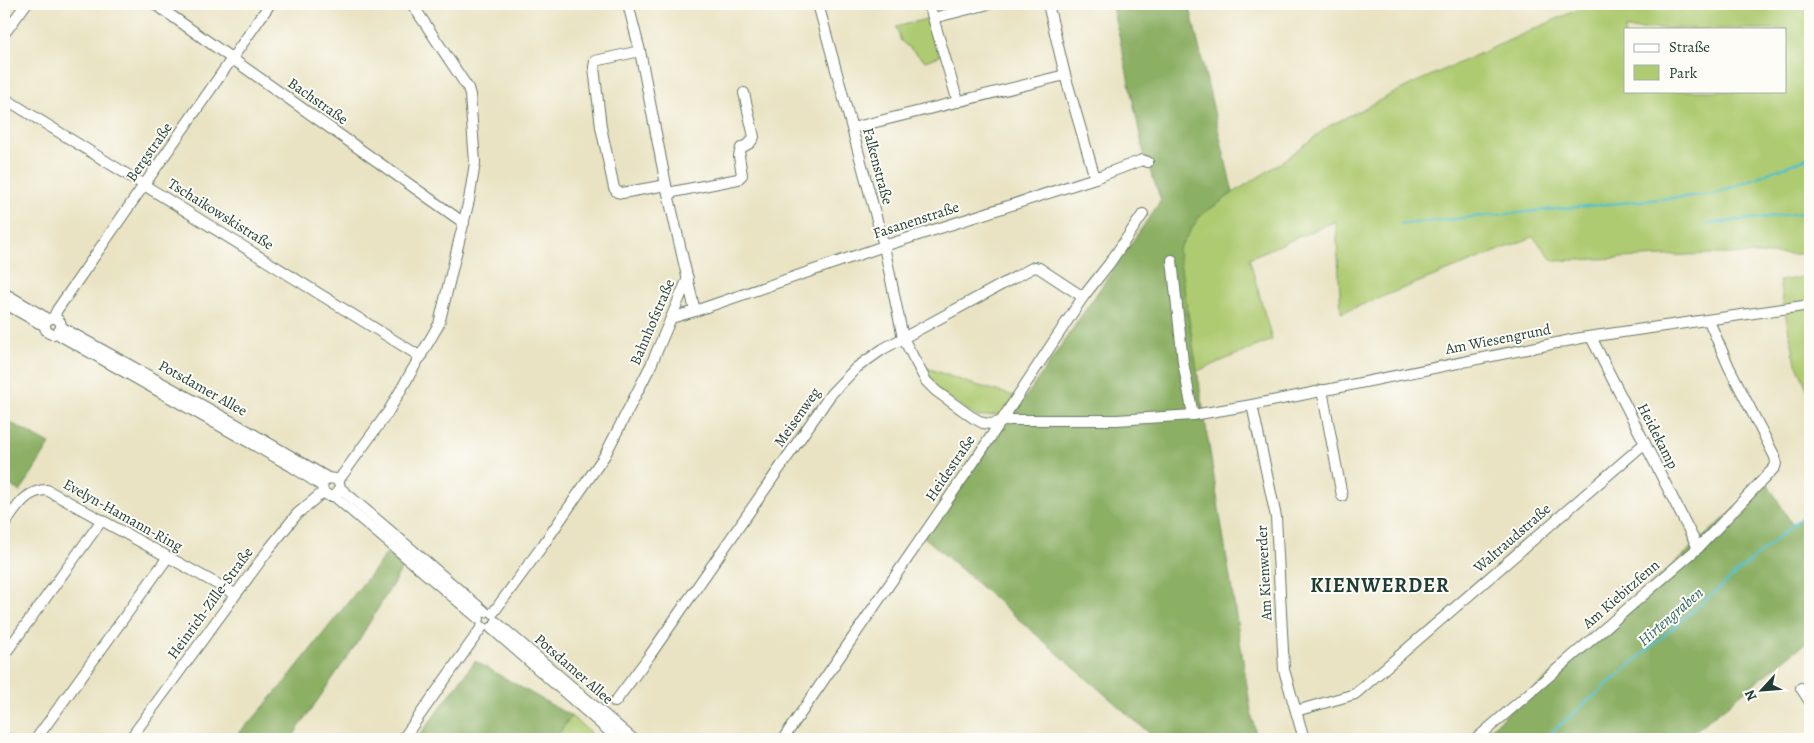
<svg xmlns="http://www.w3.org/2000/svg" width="1814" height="743" font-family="Alegreya,serif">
<rect width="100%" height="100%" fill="#fdfcf7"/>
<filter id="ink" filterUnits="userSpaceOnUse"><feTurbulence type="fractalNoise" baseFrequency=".02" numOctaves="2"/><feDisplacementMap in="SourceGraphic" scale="10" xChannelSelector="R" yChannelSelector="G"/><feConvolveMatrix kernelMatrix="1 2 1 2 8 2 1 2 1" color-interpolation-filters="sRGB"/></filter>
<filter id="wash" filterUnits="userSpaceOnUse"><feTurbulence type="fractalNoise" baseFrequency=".0096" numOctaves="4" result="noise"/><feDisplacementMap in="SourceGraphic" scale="20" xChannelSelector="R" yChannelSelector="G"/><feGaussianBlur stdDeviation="1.12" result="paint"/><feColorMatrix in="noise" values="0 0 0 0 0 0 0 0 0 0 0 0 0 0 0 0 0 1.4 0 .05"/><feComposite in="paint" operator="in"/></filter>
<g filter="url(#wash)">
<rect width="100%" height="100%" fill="#e9e3c3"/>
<!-- green -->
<g fill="#afcb72" stroke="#678453" fill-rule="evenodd">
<path d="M1590,4H1810V254H1708L1554,261L1533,237L1341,313L1336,221L1249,258L1272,340L1188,375L1178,250L1198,217L1233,193L1282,162L1329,126L1412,84ZM1625,29H1785V91H1625Z"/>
<path d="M926,19L940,56L925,61L901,41L896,27Z"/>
<path d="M1810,276V396L1792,353L1794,352L1789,332L1779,281Z"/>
<path d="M919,365L969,383L1015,396L1002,414L978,417L937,390Z"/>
<path d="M571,716L598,739H555Z"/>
</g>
<!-- forest -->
<g fill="#8baf64" stroke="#55764c">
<path d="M1111,4H1189L1233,193L1200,216L1178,250L1252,717L1257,739H1156L923,536L999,422L1023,401L1161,200L1144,154L1119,35Z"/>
<path d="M4,419L50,444L20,492L4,481Z"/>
<path d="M1766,481L1793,526L1810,511V639L1685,739H1479Z"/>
<path d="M387,553L403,567L359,640L291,739H231L253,719L284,683Z"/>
<path d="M475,661L571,716L555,739H417Z"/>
</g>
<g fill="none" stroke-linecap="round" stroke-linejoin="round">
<!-- stream -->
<g stroke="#52c0c8" stroke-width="2.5">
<path d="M1401,224L1714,194L1810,157"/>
<path d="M1708,224L1810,212"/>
<path d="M1544,739L1810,510"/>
</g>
</g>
</g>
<g filter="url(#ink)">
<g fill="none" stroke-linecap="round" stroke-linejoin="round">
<!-- minor casing -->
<g stroke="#676" stroke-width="12">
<g id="minor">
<path d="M155,4L464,223"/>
<path d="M628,4L640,51L666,185L695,311"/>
<path d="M818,4L884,246L903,338L926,381L936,391L972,417L983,423L991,424L1009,420H1117L1193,415L1252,405L1581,338L1810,305"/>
<path d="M929,4L958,102"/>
<path d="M1048,4L1065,75L1095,178"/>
<path d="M933,18L989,4"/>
<path d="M4,34L26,4"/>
<path d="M640,51L595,61L594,67L601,127L614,188L617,192L622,193L666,185"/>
<path d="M4,98L421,357"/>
<path d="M852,128L1065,75"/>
<path d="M668,193L738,179L742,175L739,156L741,148L750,143L754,137L744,93"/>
<path d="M1172,260L1183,362L1193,415"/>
<path d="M4,293L43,316L47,320"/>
<path d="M4,303L39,323L45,324"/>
<path d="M54,317L57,310L270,4"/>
<circle cx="53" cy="326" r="8"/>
<path d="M671,318L695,311L884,246L1095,178L1142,160L1148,162"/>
<path d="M61,327L236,424L328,478L336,479L339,483L340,488L334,496H329L323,492L322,484L328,478"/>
<path d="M58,332L61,336L291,466L322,486"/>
<path d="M1591,337L1698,548"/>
<path d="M1322,390L1342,496"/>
<path d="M1252,405L1276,517L1284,670L1304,739"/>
<path d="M338,481L388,412L439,324L469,200L475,163L470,95L468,88L412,4"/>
<path d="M340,488L485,612"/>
<path d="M334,496L479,619"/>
<path d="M4,525C16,509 25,490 47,490L235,594"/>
<path d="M493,613L543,545L605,455L651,365L688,278"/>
<path d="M496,622L633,739"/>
<path d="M491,628L618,739"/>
<path d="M4,655L102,520"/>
<path d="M1801,688L1810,702"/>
<path d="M615,702L650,655L831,394L856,368L883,349L1034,267L1039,268L1083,297"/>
<path d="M1296,711L1355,694L1645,443"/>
<path d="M4,737L7,739"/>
<path d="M36,739L168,557"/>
<path d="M130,739L269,549L297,514L323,492"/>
<path d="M403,739L482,627"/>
<path d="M783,739L982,450L1083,297L1109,264L1143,214"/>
<path d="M1476,739L1698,548L1775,467L1776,463L1775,457L1729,367L1709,321"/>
</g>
</g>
<!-- minor -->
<use href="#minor" stroke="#fff" stroke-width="10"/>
</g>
</g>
<g text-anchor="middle" stroke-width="4" stroke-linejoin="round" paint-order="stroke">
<!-- street labels -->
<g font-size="15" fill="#1f3d34" stroke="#fdfcf7">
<text transform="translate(318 101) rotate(35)" y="5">Bachstraße</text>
<text transform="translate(149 152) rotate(-55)" y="5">Bergstraße</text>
<text transform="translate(878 166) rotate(75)" y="5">Falkenstraße</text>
<text transform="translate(221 214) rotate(32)" y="5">Tschaikowskistraße</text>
<text transform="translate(916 220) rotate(-18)" y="5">Fasanenstraße</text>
<text transform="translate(652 322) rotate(-67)" y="5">Bahnhofstraße</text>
<text transform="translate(1498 339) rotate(-11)" y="5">Am Wiesengrund</text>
<text transform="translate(203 388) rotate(29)" y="5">Potsdamer Allee</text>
<text transform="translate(797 417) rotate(-55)" y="5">Meisenweg</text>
<text transform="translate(1658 436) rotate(63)" y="5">Heidekamp</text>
<text transform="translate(950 468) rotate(-56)" y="5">Heidestraße</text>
<text transform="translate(123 515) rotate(29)" y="5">Evelyn-Hamann-Ring</text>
<text transform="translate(1512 538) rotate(-41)" y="5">Waltraudstraße</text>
<text transform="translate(1264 573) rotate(-93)" y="5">Am Kienwerder</text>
<text transform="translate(1621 594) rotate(-41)" y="5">Am Kiebitzfenn</text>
<text transform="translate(210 603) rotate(-54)" y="5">Heinrich-Zille-Straße</text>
<text transform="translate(574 669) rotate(41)" y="5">Potsdamer Allee</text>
</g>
<!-- water labels -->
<g font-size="16" font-style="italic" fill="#2e6460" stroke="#fdfcf7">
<text transform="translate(1670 616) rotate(-41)" y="6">Hirtengraben</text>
</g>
<!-- district labels -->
<g font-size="20" font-weight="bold" letter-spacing="1" fill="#1f3d34" stroke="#fdfcf7">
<text x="1380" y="592">KIENWERDER</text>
</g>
</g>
<!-- margin -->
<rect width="1814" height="743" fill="none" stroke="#fdfcf7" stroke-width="20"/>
<!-- legend -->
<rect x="1624" y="28" width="162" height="65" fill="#fdfcf7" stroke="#a4b0a9"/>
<rect x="1634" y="44" width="25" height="8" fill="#ffffff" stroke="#a4b0a9"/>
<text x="1669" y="52" font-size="15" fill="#1f3d34">Straße</text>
<rect x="1634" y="65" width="25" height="15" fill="#afcb72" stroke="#a4b0a9"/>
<text x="1669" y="78" font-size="15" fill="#1f3d34">Park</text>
<!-- north arrow -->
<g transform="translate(1762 690) rotate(244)" stroke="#fdfcf7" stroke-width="4" paint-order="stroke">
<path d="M0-4L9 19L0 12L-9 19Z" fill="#1f3d34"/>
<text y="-8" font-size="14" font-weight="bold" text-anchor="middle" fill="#1f3d34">N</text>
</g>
</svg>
